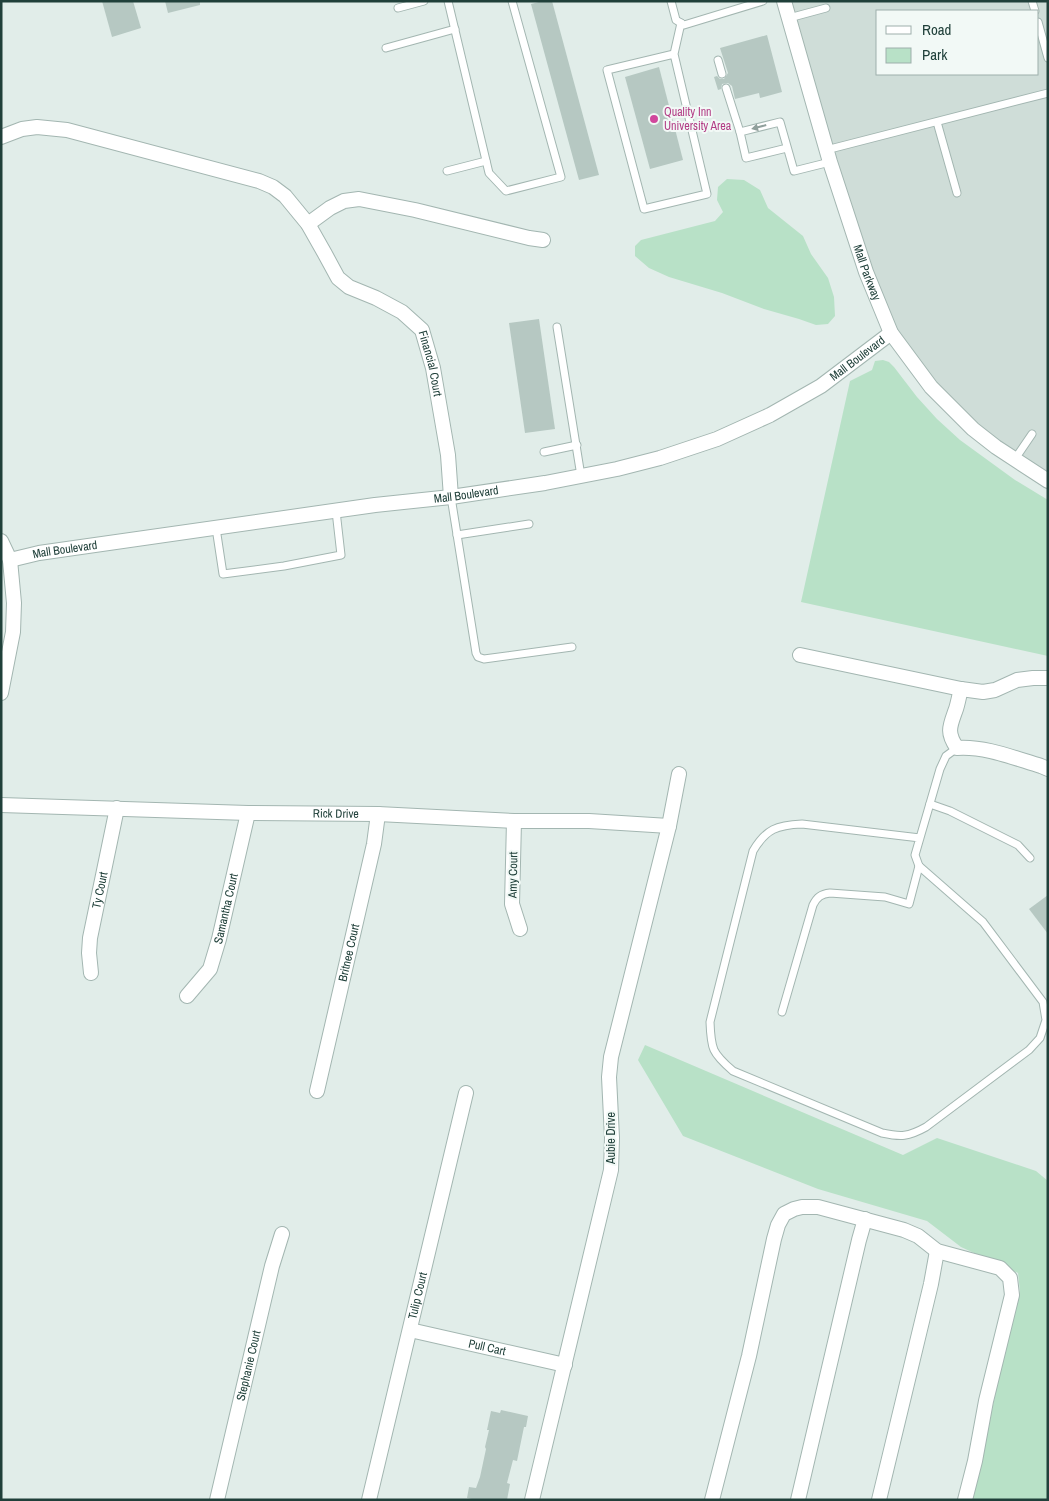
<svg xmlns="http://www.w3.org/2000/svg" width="1049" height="1501" font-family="'Archivo Narrow',sans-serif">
<rect width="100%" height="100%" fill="#e1ede9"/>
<!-- built -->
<path fill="#cfddd8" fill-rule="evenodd" d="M784,1H1048V481L973,429L891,333ZM878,11H1038V74H878Z"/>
<!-- green -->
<g fill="#b8e1c7">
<path d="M727,179L744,180L760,190L768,208L803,236L811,254L828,278L834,297L835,316L828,324L816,325L799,319L764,309L722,293L669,277L649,268L635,256V246L641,240L715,221L723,212L717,200L718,187Z"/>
<path d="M883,360L889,362L894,367L917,397L937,419L960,440L1015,480L1048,500V656L801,602L850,381L872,370L875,361Z"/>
<path d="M645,1045L903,1155L937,1138L1036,1171L1048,1181V1500H973L999,1377L1020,1291L1018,1273L961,1247L927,1221L818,1189L683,1136L638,1060Z"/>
</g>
<!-- building -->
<g fill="#b6c8c2">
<path d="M102,1H133L141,28L112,37Z"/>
<path d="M165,1H200V5L168,13Z"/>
<path d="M543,1H552L599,175L579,180L531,4Z"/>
<path d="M767,35L782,92L760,98L759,93L735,99L732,86L728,83L722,84L721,89L718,90L714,77L717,76L720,79H724L728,73L720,48Z"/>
<path d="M659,67L683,160L650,169L625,77Z"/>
<path d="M539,319L555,429L525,433L509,323Z"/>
<path d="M1048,895V934L1029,909Z"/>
<path d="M501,1410L528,1416L526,1427H524L517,1461L513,1460L507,1483L510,1484L507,1500H476L467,1498L469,1487L476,1488L480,1477L486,1449L485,1447L489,1430H487L491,1411L500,1413Z"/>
</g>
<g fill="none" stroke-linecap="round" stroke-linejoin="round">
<!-- lane casing -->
<g stroke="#a3b6b1" stroke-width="9">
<g id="lane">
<path d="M448,1L489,173L506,191L561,177L512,1"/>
<path d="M671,1L676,20L684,25L763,1"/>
<path d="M1032,1L1035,11"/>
<path d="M398,8L424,1"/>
<path d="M789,18L826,8"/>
<path d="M1038,22L1048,58"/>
<path d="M386,48L455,29"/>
<path d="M674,54L707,194L644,209L607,70L674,54L681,23"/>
<path d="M718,60L722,74"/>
<path d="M726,88L740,132"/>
<path d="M937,122L957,193"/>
<path d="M787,148L746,158L740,132L780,122L794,171L830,162"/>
<path d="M826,150L1048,93"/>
<path d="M447,171L486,161"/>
<path d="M557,327L581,476"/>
<path d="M544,452L577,445"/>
<path d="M1015,459L1032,434"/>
<path d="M451,497L476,653L478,657L484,659L572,647"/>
<path d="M216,528L223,574L284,566L341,555L336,511"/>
<path d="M457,535L529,524"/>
<path d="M930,804L950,811L1018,845L1030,858"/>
<path d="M920,838L802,824C777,825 766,829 753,851L710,1022C711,1049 712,1053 733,1071L882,1133C901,1137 908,1137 926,1127L1029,1050L1040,1038L1046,1020L1043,1002L983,922L919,866L915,855L940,769L946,756L957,748"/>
<path d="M782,1012L813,905C817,897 821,894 830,893L885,897L909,904L919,866"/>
</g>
</g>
<!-- street casing -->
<g stroke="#a3b6b1" stroke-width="16">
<g id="street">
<path id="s1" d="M784,1L830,162L866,272L891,333L931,387L973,429L996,447L1048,481"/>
<path id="s2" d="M1,137L22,129L37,127L67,130L259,181L273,187L285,196L308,224L325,254L338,278L349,287L376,298L402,312L422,330L433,368L448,455L451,497"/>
<path d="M308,224L330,208L344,201L359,199L415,210L529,238L543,240"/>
<path d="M1,541L10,560L14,603L13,632L1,693"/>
<path id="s3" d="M10,560L39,553L375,505L451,497L545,483L617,469L660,458L717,439L770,415L821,386L891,333"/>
<path d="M800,655L961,689L983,692L995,690L1017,680L1033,678H1048"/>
<path d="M961,689C959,696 958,703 956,709C950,726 946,732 957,748C985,746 1014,758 1041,766L1048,769"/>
<path id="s4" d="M1,805L248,813L378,814L514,821H589L669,826"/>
<path d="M514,821L512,904L520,929"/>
<path id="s5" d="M91,973L89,953L90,938L117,808"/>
<path id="s6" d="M187,996L210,969L219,939L248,813"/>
<path id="s7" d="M317,1091L374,844L378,814"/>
<path id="s8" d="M410,1330L565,1365"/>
<path id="s9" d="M217,1500L272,1266L282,1234"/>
<path id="s10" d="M369,1500L466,1093"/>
<path d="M532,1500L611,1170L612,1138L609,1077L611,1057L669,826L679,774"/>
<path d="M712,1500L749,1356L774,1239L778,1225L784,1214L794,1209L802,1207H818L904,1230L918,1236L937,1251L1000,1268L1010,1278L1012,1295L986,1401L975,1461L965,1500"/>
<path d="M798,1500L859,1240L865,1219"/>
<path d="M879,1500L931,1284L937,1251"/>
</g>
</g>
<!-- lane -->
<use href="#lane" stroke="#fff" stroke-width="7"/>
<!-- street -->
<use href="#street" stroke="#fff" stroke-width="14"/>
</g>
<!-- one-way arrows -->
<defs><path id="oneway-solid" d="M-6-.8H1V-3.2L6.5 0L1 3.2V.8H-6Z" transform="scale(1.25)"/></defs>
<use fill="#90a09c" href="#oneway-solid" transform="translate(759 127) rotate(165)"/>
<!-- markers -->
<circle fill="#d1479c" stroke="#f2f9f6" stroke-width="2" cx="654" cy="119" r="5"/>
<g text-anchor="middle" stroke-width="4" stroke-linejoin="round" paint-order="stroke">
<!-- hotel labels -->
<g font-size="12" fill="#b23c85" stroke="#f2f9f6" text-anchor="start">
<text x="664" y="116">Quality Inn<tspan x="664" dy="14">University Area</tspan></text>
</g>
<!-- street labels -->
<g font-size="12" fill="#20403a" stroke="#f2f9f6">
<text dy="4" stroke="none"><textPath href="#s1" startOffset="284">Mall Parkway</textPath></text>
<text dy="4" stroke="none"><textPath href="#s3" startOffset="881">Mall Boulevard</textPath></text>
<text dy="4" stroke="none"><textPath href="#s2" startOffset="529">Financial Court</textPath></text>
<text dy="4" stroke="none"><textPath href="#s3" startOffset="461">Mall Boulevard</textPath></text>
<text dy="4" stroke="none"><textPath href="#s3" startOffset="56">Mall Boulevard</textPath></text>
<text dy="4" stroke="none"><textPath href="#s4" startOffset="335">Rick Drive</textPath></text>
<text transform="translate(513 875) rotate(-89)" y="4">Amy Court</text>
<text dy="4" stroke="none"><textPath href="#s5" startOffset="84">Ty Court</textPath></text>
<text dy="4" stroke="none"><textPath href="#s6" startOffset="98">Samantha Court</textPath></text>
<text dy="4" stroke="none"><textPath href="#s7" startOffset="142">Britnee Court</textPath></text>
<text transform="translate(611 1138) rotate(-90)" y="4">Aubie Drive</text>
<text dy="4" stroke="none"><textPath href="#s10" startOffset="210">Tulip Court</textPath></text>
<text dy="4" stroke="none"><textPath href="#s8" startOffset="79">Pull Cart</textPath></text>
<text dy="4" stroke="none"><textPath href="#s9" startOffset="138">Stephanie Court</textPath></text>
</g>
</g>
<!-- border -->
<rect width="1049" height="1501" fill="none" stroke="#20403a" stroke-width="5"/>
<!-- legend -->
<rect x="876" y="10" width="162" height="65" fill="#f2f9f6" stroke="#9eafab"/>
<rect x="886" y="26" width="25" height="8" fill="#ffffff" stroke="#9eafab"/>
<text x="922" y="35" font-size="15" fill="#20403a">Road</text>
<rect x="886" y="48" width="25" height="15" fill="#b8e1c7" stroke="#9eafab"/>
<text x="922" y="60" font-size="15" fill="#20403a">Park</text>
</svg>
